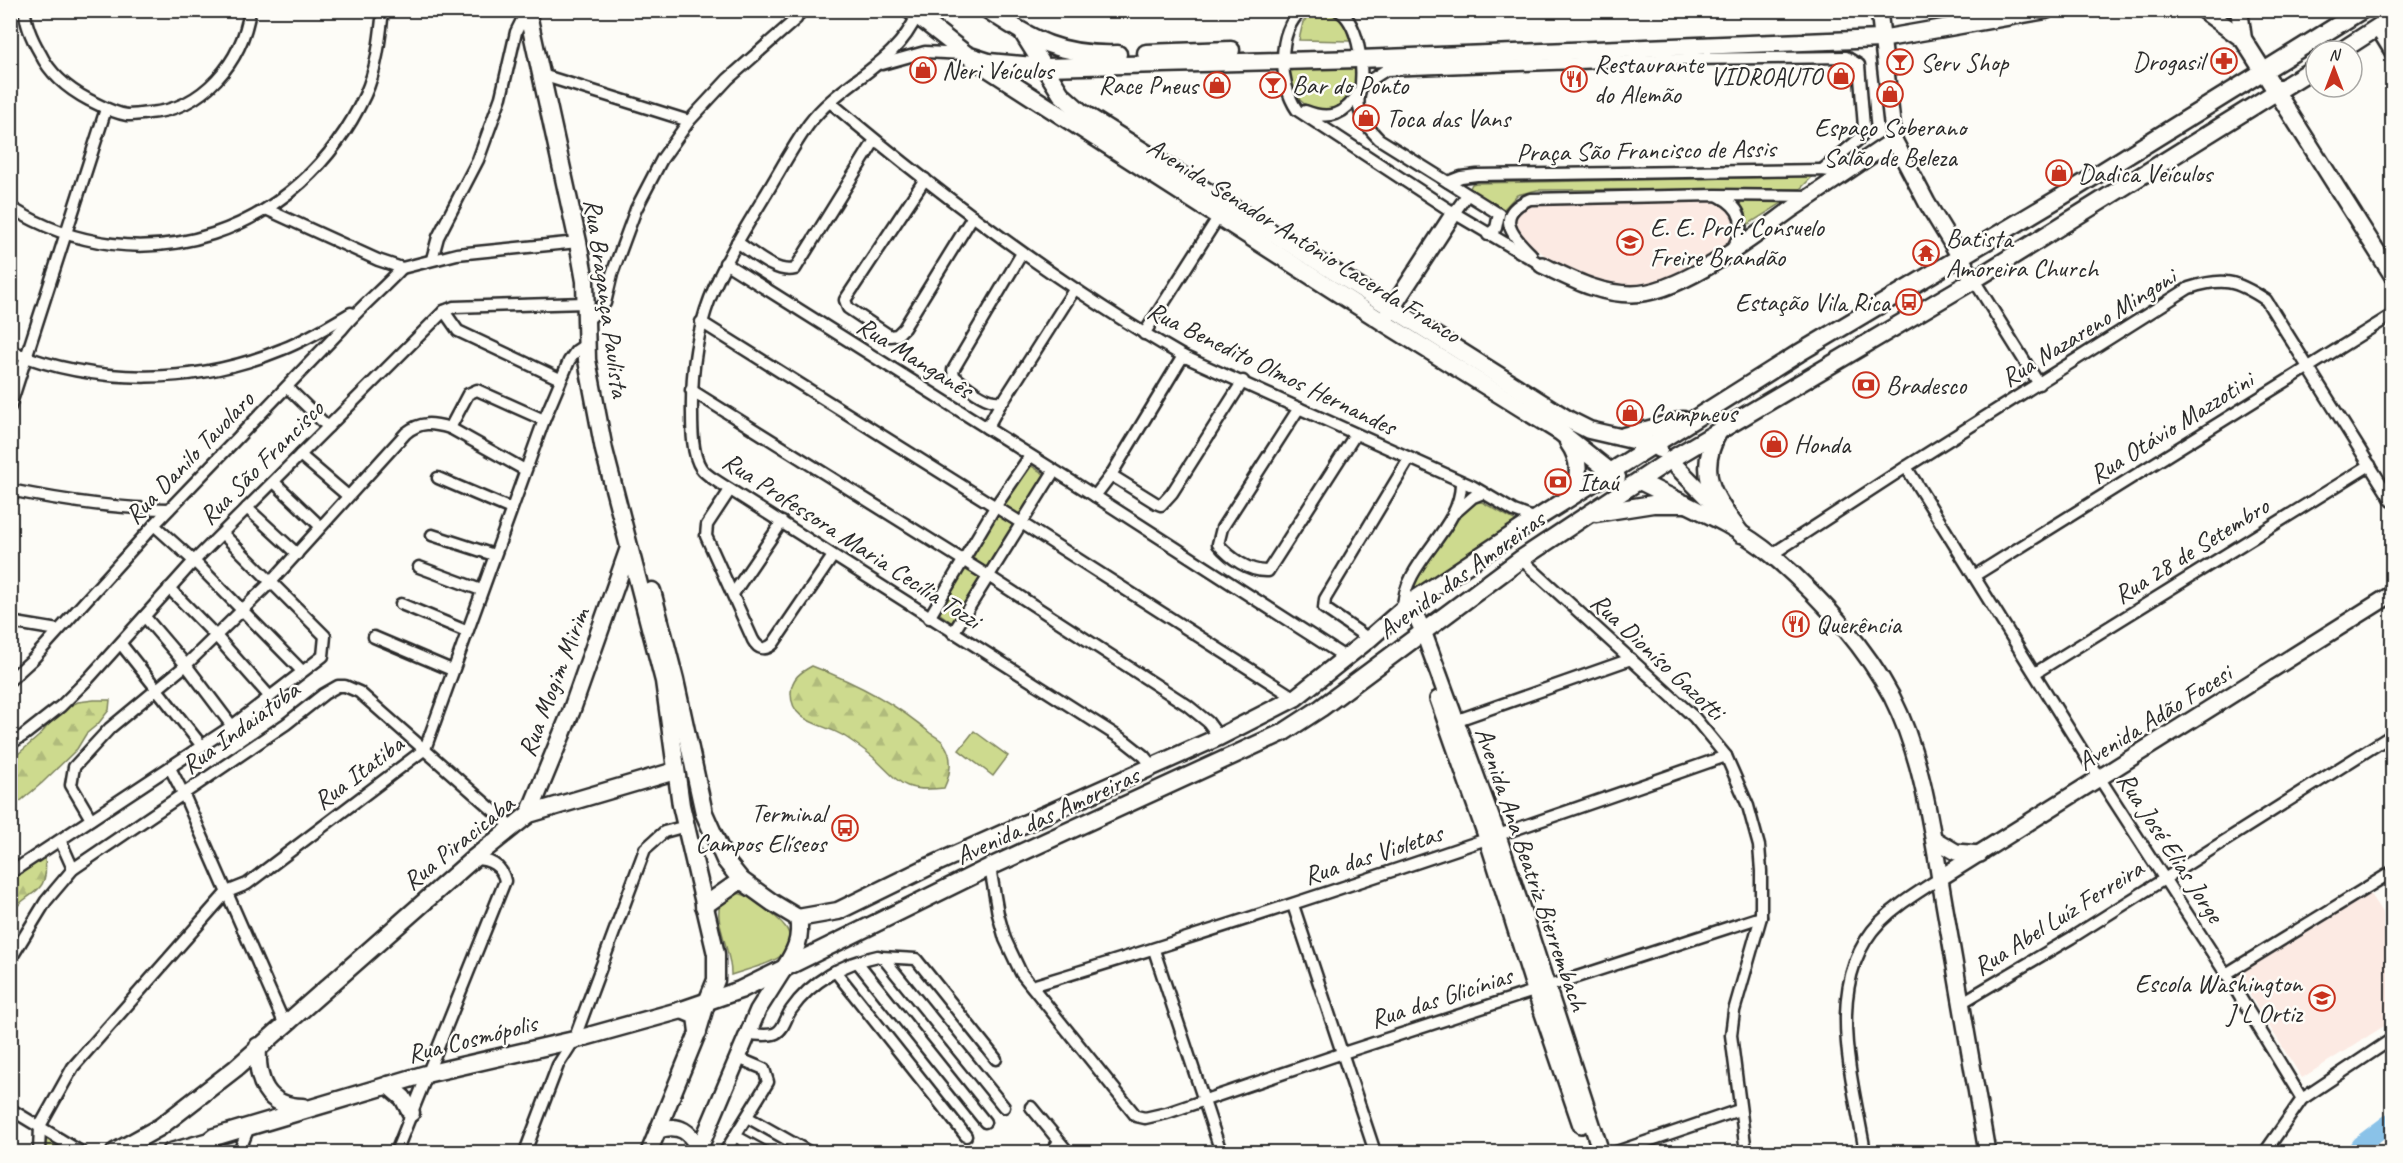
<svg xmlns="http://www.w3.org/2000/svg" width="2403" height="1163" font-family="Caveat,sans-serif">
<defs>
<pattern id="forest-firs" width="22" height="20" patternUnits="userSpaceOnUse" patternTransform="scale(1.5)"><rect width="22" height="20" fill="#cdda8e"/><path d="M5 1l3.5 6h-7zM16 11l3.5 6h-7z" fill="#b0bb7b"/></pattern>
</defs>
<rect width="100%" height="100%" fill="#fdfcf7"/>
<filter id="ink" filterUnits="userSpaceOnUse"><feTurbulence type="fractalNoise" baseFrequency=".0167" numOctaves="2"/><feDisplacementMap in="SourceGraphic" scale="12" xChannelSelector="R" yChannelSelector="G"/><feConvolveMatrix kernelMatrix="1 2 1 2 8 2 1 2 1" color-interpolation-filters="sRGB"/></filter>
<g filter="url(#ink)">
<!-- built -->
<g fill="#fceae3">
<path d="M1720,200L1733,209L1738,225L1732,244L1657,282L1627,285L1595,283L1551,260L1525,240L1512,225V218L1527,203Z"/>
<path d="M2370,894L2392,928V1021L2302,1078L2237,975Z"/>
</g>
<!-- green -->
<g fill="#cdda8e" stroke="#7c825c" stroke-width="1.5">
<path d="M1315,12C1338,12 1345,19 1350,41L1299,40L1303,22Z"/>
<path d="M1299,64L1358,67C1358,72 1359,78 1358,82C1353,106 1319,119 1301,101C1292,93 1291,81 1290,70Z"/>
<path d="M1816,173L1800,189L1537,190L1517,195L1502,211L1469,190L1472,184L1476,183L1784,177Z"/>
<path d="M1790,198L1744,227L1743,208L1733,199Z"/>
<path d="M1027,463L1049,477L955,625L935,610Z"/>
<path d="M1482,502L1518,522L1406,602L1410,588L1454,517L1472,503Z"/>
<path d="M974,731L1008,756L993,776L959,750Z"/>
<path d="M733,893C745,892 753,901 762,907C777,917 802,934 783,954C773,964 744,970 731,975C732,952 714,924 720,904Z"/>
<path d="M46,1134L69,1152H45Z"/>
</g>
<!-- forest -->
<g fill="url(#forest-firs)" stroke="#7c825c" stroke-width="1.5">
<path d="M812,666C854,682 896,703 930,733C934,736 941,739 944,744C954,758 950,775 944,788C902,793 900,782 873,757C865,750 856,744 847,738C826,723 791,725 791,693C791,678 801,672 812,666Z"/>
<path d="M94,700H110L109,710L98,724L86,734L77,749L42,783L11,809V760L39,736L61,710L78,702Z"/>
<path d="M39,857L45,859C50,898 25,889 11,915V872Z"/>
</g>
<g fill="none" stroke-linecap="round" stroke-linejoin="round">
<!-- river -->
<path stroke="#8ac2e8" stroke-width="18" d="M2355,1152L2360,1145L2392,1121"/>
<!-- street casing -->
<g stroke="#2b2b2b" stroke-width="15">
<g id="street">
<path d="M25,10C25,25 33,41 40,53C50,74 68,89 89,100C101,106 113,113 127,115C134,115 142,114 149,113C203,109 242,62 250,10"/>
<path d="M1302,10C1276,32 1279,84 1297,110L1454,213L1542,265"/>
<path d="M1338,10C1358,22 1363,62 1361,84C1360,92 1357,99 1359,107C1361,120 1370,130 1379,139L1499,214L1496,228L1488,235"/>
<path d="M917,15C896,65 840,82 809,124C793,146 780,171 766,194C718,273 690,318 692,414C692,429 692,455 701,468C705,474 712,478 718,482L1125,741L1144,756L1153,767"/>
<path d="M2376,29L2392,55"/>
<path d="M882,64L925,52L964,54"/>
<path d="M542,75L689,121"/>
<path d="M1361,86L1386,70L1685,59L1846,57L1859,65L1864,127L1863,134L1858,140L1822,170"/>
<path d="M830,102C941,196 1057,284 1183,356L1472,486L1514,511L1536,519"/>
<path d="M1305,111C1330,121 1345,115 1359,92"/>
<path d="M925,179L845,300L848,308L890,336L897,335L904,328L973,216"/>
<path d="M1448,182L1461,177L1477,175L1822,170L1845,173"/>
<path d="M1719,196C1744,209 1746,225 1732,249"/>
<path d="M10,207C142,290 301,233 365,95C377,69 380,38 383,10"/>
<path d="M268,210L378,260L402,268L457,254L578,242"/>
<path d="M1454,213L1467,195"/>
<path d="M737,242C752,252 776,274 795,269L875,140"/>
<path d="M1022,253L953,370L954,376C965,385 989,407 1004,400L1074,290"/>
<path d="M1531,254C1511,235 1494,214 1530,199L1716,195L1812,196"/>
<path d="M432,259L438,237L478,160L501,97L516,32L527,10"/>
<path d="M725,263L1095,496L1345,657"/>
<path d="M1974,280L2039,384"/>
<path d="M444,311L458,331L560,379"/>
<path d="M586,322L605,303L612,274L636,209L662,159L689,121L728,79L796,19L801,10"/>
<path d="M701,322L1023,524L1295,698"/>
<path d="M1144,334L1221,213"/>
<path d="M10,351C97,386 197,385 283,349C306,340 329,326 351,313"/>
<path d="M287,387L328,427"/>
<path d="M691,390L990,577L1187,705L1208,722L1219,737"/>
<path d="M10,407L106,109"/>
<path d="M1299,408L1222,528L1218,544C1230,558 1249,572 1268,571L1355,435"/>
<path d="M450,428L525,470"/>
<path d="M987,428L1002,401"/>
<path d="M300,455L348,496"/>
<path d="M1906,467L2100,779L2226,974L2302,1099"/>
<path d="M1111,475L1156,503L1161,505L1172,493L1243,381"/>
<path d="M438,478L511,509"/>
<path d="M274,482L320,526"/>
<path d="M10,490C64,501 115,509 169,509"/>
<path d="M730,490L707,525L706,536L753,640C758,649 765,651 773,644L833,556"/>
<path d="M1095,496L1111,475L1183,356"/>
<path d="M247,508L297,554"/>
<path d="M1456,512L1473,497L1483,493"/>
<path d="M154,525L194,561L302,671"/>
<path d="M432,535L494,555"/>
<path d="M1771,555L1906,467L2189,288C2223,277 2236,280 2266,300L2392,501"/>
<path d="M1521,559L1694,717L1726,756L1748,806L1759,846L1761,871V917L1734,1011L1731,1035L1746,1152"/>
<path d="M419,567L481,590"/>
<path d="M1974,576L2392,315"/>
<path d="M169,588L216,636L270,697"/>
<path d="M733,594L782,522"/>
<path d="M401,604L466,631"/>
<path d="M1403,609C1403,561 1462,530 1461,482"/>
<path d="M145,617L186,665L232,726"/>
<path d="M929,618L995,507L1030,456"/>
<path d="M10,622L58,630"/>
<path d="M953,633L1054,471"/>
<path d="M374,637L452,670"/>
<path d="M1369,639L1324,608L1325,599L1409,459"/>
<path d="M121,644L202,746"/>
<path d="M2035,673L2370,465"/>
<path d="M10,680L33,659L154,525L342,329C360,307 383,289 402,268"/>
<path d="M1449,723L1631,659"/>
<path d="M10,744L24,735L61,706L89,678L194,561L444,311L454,307L585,303"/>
<path d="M170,768L184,795L285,1025"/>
<path d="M91,819L71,785L74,767L110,728L186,665L271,582L406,433C421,421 432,423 450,428L468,394L477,390L544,420"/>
<path d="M61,842L73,869"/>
<path d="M990,867L998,914L1005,939L1021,973L1136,1116L1145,1118L1167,1113L1343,1053L1761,917"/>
<path d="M10,873L232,726L323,656L325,636L223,534"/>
<path d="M1293,905L1375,1152"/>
<path d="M1154,950L1221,1152"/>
<path d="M881,957L916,959L996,1059"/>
<path d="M10,960L46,901L73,869L286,724L324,694L338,686H345L359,692L511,826"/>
<path d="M858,963L985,1122"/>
<path d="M835,971L966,1136"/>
<path d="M2226,974L2392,872"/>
<path d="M1032,986C1265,916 1496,837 1726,756"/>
<path d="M1961,1003L2071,938L2392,735"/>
<path d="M748,1034C756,1034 768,1037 776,1033C784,1029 786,1017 791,1010C811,981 844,963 878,956L884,959L1004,1107"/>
<path d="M1031,1107L1068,1152"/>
<path d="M10,1109L81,1152"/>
<path d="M747,1117L809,1152"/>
<path d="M735,1136L764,1152"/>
<path d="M39,1152L40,1126L73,1067L227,892L247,884L425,749L544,420L569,361L576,351L585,345"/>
<path d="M239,1152L249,1127"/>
<path d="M396,1152L505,881C502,865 489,859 473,859"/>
<path d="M525,1152L558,1065L574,1040L645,849L664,832L686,826"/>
<path d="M725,1152L768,1082L764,1069L738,1058"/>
<path d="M1051,1152L1059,1142"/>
<path d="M1616,1152L1739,1110"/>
<path d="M1865,1152C1853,1080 1822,982 1880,922C1898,904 1919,892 1940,878"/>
<path d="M2265,1152L2302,1099L2392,1039"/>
</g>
</g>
<!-- secondary casing -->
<g stroke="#2b2b2b" stroke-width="20">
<g id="secondary">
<path d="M1879,10L1894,140L1927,203L1974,280"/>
<path d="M2276,91L2392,275"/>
<path d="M1542,265C1572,279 1598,294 1632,294C1681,294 1753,237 1792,209C1826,186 1860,163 1894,140"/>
<path d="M1385,319L1454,213"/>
<path d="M1670,460L1721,512"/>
<path d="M1639,481C1683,504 1734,523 1773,556C1819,596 1863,643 1892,697C1924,760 1932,834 1944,903C1958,986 1972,1069 1987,1152"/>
<path d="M1410,603L1423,631L1498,836L1601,1152"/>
<path d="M1438,699L1488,841L1535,990L1581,1125"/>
<path d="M1934,839L1956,852L1980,854"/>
<path d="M1940,878L2392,594"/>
<path d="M659,1130C679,1123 691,1132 699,1150"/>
<path d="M649,1152L698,1032L707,1002"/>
<path d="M698,1152L758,1010L784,969"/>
</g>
</g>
<!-- primary casing -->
<g stroke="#2b2b2b" stroke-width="21">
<g id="primary">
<path d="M527,10L578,242L585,281L587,360L604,450L664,681L681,805L716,954V980L707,1002"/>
<path d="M910,10L967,55L1383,322L1560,432L1617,477"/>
<path d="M988,10C1034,41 1061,56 1118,54"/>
<path d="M2203,10L2243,39"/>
<path d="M2239,10L2243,39L2276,91"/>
<path d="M1024,35L1061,94L1081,112L1569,420L1589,430L1654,445L1659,449"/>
<path d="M2341,51L2392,18"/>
<path d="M1146,53L1231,50"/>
<path d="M967,55L989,62L1045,67L1359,59L1881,39L2046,10"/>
<path d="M1719,431C1694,475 1716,499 1741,534"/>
<path d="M1624,436L1683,420"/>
<path d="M1568,498C1581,480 1581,460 1568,442"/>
<path d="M1596,513L1653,504H1685"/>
<path d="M652,591L675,680L704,813L725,860L741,880L773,903L798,918"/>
<path d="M529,814L571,712L629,548"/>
<path d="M704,906L741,880"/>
<path d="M798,918L838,911L930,866L1219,737L1295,698L1369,639L1410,603L1536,519L1799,353L2061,197L2362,10"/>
<path d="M784,969C795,952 802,939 798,918"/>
<path d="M682,1010L696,1016L698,1032"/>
<path d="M258,1046C256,1080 266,1107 303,1107"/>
<path d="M388,1085L403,1098L411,1113"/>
<path d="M115,1152L160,1127L236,1068L473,859L529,814L675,771"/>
<path d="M171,1152L209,1141L214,1137L426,1074L574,1040L682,1010L740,990L990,867L1284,732L1321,708L1521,559L1670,460L1974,280L2316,67"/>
</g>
</g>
<!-- street -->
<use href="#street" stroke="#fdfcf7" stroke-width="10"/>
<!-- secondary -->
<use href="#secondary" stroke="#fdfcf7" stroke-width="15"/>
<!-- primary -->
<use href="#primary" stroke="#fdfcf7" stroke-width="16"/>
</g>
</g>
<!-- icons -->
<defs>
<g id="pharmacy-ring" transform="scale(1.35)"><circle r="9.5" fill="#fdfcf7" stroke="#c8321e" stroke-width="1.5"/><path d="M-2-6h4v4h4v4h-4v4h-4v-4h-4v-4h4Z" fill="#c8321e"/></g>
<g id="bar-ring" transform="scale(1.35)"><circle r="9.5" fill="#fdfcf7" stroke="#c8321e" stroke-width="1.5"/><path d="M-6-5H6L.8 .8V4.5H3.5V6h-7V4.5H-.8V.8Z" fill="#c8321e"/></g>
<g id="shop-ring" transform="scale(1.35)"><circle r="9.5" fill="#fdfcf7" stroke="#c8321e" stroke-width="1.5"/><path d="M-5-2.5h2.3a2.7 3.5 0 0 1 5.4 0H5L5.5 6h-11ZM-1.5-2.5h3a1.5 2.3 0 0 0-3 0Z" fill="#c8321e"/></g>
<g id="restaurant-ring" transform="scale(1.35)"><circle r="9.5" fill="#fdfcf7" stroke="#c8321e" stroke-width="1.5"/><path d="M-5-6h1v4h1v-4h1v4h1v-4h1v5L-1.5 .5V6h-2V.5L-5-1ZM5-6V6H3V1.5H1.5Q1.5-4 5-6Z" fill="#c8321e"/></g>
<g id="school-ring" transform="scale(1.35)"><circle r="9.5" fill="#fdfcf7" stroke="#c8321e" stroke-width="1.5"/><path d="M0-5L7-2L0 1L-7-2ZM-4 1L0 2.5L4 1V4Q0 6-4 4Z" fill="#c8321e"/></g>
<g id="temple-ring" transform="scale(1.35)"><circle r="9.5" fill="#fdfcf7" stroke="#c8321e" stroke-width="1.5"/><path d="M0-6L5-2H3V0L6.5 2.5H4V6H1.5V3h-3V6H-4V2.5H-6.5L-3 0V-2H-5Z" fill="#c8321e"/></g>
<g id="bus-ring" transform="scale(1.35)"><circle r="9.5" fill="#fdfcf7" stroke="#c8321e" stroke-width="1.5"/><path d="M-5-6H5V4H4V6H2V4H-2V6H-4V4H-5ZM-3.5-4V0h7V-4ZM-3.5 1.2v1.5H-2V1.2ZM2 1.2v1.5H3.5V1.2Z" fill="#c8321e"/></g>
<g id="bank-ring" transform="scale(1.35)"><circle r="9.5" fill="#fdfcf7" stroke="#c8321e" stroke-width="1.5"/><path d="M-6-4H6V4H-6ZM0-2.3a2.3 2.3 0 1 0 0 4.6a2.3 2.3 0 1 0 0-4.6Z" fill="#c8321e"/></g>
</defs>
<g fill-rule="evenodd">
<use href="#pharmacy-ring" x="2224" y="61"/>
<use href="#bar-ring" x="1900" y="62"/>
<use href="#shop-ring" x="923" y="70"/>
<use href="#shop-ring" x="1841" y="76"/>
<use href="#restaurant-ring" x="1574" y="79"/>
<use href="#shop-ring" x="1217" y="85"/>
<use href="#bar-ring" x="1273" y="85"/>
<use href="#shop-ring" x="1890" y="94"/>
<use href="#shop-ring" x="1366" y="118"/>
<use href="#shop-ring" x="2059" y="173"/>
<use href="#school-ring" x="1630" y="242"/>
<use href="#temple-ring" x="1926" y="253"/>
<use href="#bus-ring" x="1909" y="302"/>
<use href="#bank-ring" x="1866" y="385"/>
<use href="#shop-ring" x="1630" y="413"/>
<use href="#shop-ring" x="1774" y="444"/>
<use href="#bank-ring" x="1558" y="482"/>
<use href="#restaurant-ring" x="1796" y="624"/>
<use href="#bus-ring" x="845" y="828"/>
<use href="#school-ring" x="2322" y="998"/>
</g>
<g text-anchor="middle" stroke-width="5" stroke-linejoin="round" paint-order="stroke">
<!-- poi labels -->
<g font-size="26" fill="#2b2b2b" stroke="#fdfcf7" text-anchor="start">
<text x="2204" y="70" text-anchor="end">Drogasil</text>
<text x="1920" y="71">Serv Shop</text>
<text x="1594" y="73">Restaurante<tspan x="1594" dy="30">do Alemão</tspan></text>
<text x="942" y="79">Neri Veículos</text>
<text x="1822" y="85" text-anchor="end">VIDROAUTO</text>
<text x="1198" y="94" text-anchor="end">Race Pneus</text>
<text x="1292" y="94">Bar do Ponto</text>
<text x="1386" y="127">Toca das Vans</text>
<text x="1890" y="136" text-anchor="middle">Espaço Soberano<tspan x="1890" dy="30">Salão de Beleza</tspan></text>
<text x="2078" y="182">Dadica Veículos</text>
<text x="1650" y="236">E. E. Prof. Consuelo<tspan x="1650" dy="30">Freire Brandão</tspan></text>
<text x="1946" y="247">Batista<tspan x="1946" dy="30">Amoreira Church</tspan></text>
<text x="1890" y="311" text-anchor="end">Estação Vila Rica</text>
<text x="1886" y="394">Bradesco</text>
<text x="1650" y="422">Campneus</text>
<text x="1794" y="453">Honda</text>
<text x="1578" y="491">Itaú</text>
<text x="1816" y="633">Querência</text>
<text x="826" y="822" text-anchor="end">Terminal<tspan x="826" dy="30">Campos Elíseos</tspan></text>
<text x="2302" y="992" text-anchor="end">Escola Washington<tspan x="2302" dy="30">J L Ortiz</tspan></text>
</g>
<!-- street labels -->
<g font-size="26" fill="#2b2b2b" stroke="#fdfcf7">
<text transform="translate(1646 150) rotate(-1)" y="9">Praça São Francisco de Assis</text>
<text transform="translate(1304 240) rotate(32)" y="9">Avenida Senador Antônio Lacerda Franco</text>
<text transform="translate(607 298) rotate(82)" y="9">Rua Bragança Paulista</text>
<text transform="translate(2088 327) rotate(-32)" y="9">Rua Nazareno Mingoni</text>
<text transform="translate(915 357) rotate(32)" y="9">Rua Manganês</text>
<text transform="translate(1272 368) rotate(26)" y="9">Rua Benedito Olmos Hernandes</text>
<text transform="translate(2171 427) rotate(-32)" y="9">Rua Otávio Mazzotini</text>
<text transform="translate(189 457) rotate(-46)" y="9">Rua Danilo Tavolaro</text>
<text transform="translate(261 462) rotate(-45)" y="9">Rua São Francisco</text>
<text transform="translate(852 540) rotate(33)" y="9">Rua Professora Maria Cecília Tozzi</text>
<text transform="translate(2191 550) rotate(-32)" y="9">Rua 28 de Setembro</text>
<text transform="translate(1461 574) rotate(-36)" y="9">Avenida das Amoreiras</text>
<text transform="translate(1658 656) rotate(43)" y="9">Rua Dioníso Gazotti</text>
<text transform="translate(553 682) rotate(-69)" y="9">Rua Mogim Mirim</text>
<text transform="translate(2154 717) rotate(-32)" y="9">Avenida Adão Focesi</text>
<text transform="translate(240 727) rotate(-36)" y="9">Rua Indaiatuba</text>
<text transform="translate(358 772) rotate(-37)" y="9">Rua Itatiba</text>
<text transform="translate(1047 815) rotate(-25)" y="9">Avenida das Amoreiras</text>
<text transform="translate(458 842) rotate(-39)" y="9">Rua Piracicaba</text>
<text transform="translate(2171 847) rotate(57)" y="9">Rua José Elias Jorge</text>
<text transform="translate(1373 854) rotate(-18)" y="9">Rua das Violetas</text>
<text transform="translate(1532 869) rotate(71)" y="9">Avenida Ana Beatriz Bierrembach</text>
<text transform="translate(2058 917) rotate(-32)" y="9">Rua Abel Luíz Ferreira</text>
<text transform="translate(1441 997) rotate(-18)" y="9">Rua das Glicínias</text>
<text transform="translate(472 1038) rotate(-14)" y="9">Rua Cosmópolis</text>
</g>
</g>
<!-- margin -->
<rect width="2403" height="1163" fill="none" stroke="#fdfcf7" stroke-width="36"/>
<rect x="18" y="18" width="2367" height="1127" fill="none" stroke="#2b2b2b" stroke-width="2" filter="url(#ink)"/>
<!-- north arrow -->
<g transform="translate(2334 69)"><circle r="28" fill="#fdfcf7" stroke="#a9a8a5" stroke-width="1.5"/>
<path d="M0-4.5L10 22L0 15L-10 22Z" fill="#c8321e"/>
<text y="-9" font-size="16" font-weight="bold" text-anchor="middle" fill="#2b2b2b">N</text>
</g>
</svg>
